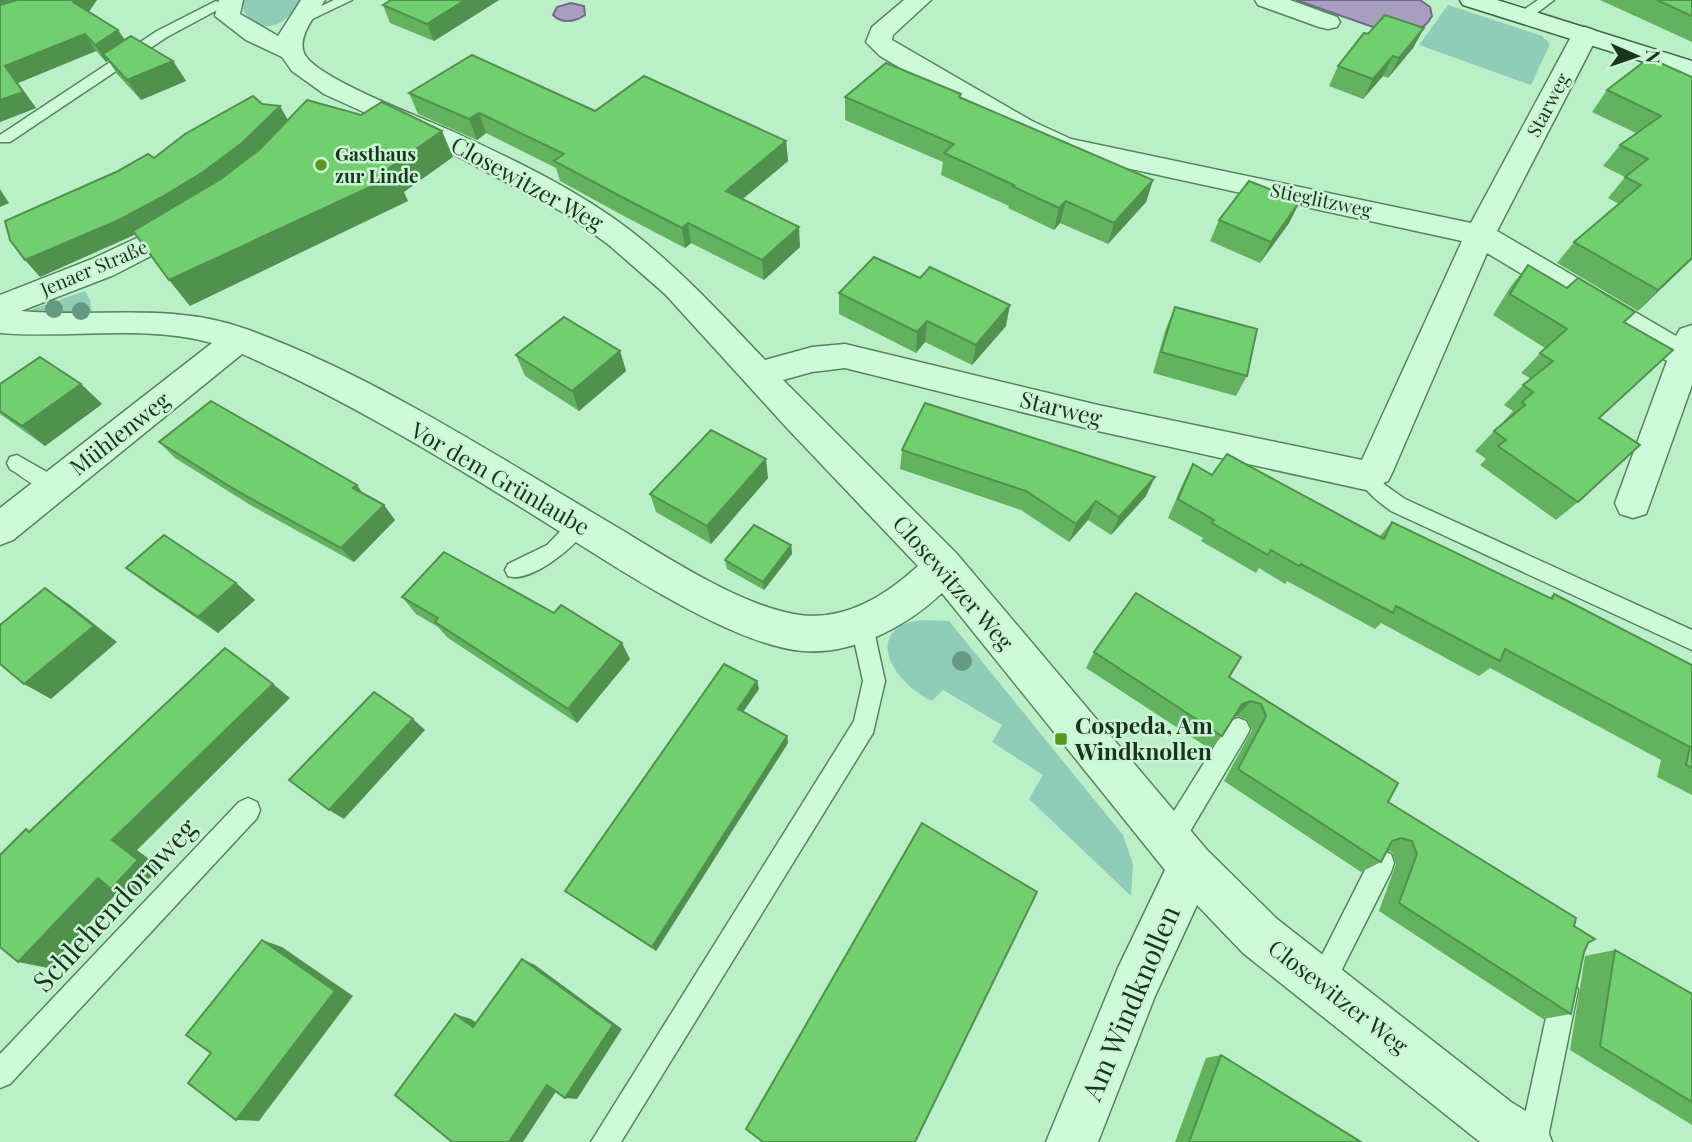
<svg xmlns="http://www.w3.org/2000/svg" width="1692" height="1142" font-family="'Playfair Display',serif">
<rect width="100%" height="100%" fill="#bbefc8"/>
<!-- green -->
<g fill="#8fcdb8">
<path d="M241,0H302C297,6 293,13 287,18C267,35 244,25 241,0Z"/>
<path d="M1448,5L1542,36L1550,44L1531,85L1419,45Z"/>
<path d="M85,291L90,300L92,313L31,314L33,309Z"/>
<path d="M924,620L949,621L1123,835L1133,864L1131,896L1029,799L1043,775L992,742L1002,725L943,690L932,701C908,691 865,647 902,625C908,621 918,621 924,620Z"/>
</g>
<!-- water -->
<g fill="#a89fc0" stroke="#73678d" stroke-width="2">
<path d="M1296,0H1420L1430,7L1432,16C1423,32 1411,34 1393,34Z"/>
<path d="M571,3L584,6L585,15C575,22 562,24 553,15L557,7Z"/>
</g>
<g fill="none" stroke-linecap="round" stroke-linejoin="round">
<!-- lane casing -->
<g stroke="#558659" stroke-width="3">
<g id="lane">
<path d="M334,0H352L304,23L299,24L292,20Z"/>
<path d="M1538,0H1554L1529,19H1519V13Z"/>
<path d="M216,1L223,5L221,8L167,37L10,142H0V135L157,31Z"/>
<path d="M17,455L61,480L64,486L61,492C45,497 24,477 10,469L7,463L10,457Z"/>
<path d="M1366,467L1373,469L1385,485L1405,499L1692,630V650L1391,511C1376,500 1365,491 1356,475L1359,469Z"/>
<path d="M579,517L586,519L589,525C579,545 530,584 508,576L505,570L508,564L547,545L572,519Z"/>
<path d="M862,616L870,619L873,626L885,681L873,733L621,1142H591L854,721L863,681L851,626L854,619Z"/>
<path d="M1238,718L1246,721L1250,729L1246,737L1179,850L1170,853L1161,850L1158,841L1161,832L1230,721Z"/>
<path d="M248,798L257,802L260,810L257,818L10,1084L0,1088V1054L239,802Z"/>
<path d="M1382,851L1391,854L1394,863L1391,872L1330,993L1321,997L1312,993L1308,984L1312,975L1373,854Z"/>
<path d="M1565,977L1574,981L1578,990L1547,1142H1519L1552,990L1556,981Z"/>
</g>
</g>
<!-- street casing -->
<g stroke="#558659" stroke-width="3">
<g id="street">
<path d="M219,0H243L240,14L278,36L301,0H325C317,14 297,35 304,53C314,78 426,119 454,132C514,160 578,190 631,231C680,269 722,315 765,360L812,347L845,344L1098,405L1362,460L1462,241L1053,152L1012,133L880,56L866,42L872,27L904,0H931L893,35L892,40L1032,121L1071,139L1471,223L1572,35L1576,30L1585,27L1594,30L1598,35L1497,231L1676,336L1680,329L1692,325V385L1646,514L1633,518L1620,514L1615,503L1667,361L1487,253L1393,471L1388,481L1366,490L1098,431L845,368L812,372L783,380L957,554L1207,850L1277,919L1511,1102L1545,1123L1552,1142H1480L1243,953L1197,905L1155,996L1098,1142H1046L1118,968L1165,870L942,593C907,626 854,655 803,651C728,645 601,557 535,516C440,457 345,399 242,354L13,540L0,545V508L212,343C144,324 69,339 0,333V295L92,259L190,213L201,216L205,223L201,230L114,275L21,311C97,318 172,302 246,329C375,376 493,454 610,523C663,554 740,607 800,615C846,621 886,595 918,566L786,427L665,294L609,245L568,215L436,145L324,94L292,71L282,57L246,40L215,16Z"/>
<path d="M1255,0H1290L1337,17L1340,22L1337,27L1328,29L1319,27L1258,5Z"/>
</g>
</g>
<!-- secondary casing -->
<g stroke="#38683b" stroke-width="3">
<path id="secondary" d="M1460,0H1497L1692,61V77L1463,5Z"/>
</g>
<!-- lane -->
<use href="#lane" fill="#cefad9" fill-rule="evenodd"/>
<!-- street -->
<use href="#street" fill="#cefad9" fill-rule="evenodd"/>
<!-- secondary -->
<use href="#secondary" fill="#cefad9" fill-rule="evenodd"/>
</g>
<!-- trees -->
<g fill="#669982">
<circle cx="54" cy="309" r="9"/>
<circle cx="81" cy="311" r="9"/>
<circle cx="962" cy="661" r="10"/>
</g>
<!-- wall -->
<g fill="#62b25f">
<path d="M0,0L89,12L118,30L125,40L173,61L186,81L141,100L117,74L108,60L106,62L96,51L18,83L36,108L0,122Z"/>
<path d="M391,0H499L434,41L390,23L383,5Z"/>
<path d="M1600,0H1692V42Z"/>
<path d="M1424,28L1413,48L1388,78L1383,76L1363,99L1329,86L1338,66L1368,34Z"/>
<path d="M1692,77V259L1638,311L1557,263L1574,242L1619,204L1608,198L1625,177L1603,166L1620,145L1636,133L1592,112L1607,90Z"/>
<path d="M409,93L595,111L786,141L788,161L743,199L800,247L764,280L691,243L685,248L622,215L560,181L556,168L486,133L477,140L418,114Z"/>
<path d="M845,97L960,98L1153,180L1146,202L1108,244L1060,223L1054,230L1008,208L1009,206L941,175L943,162L845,120Z"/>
<path d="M1300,201L1289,223L1260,263L1210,241L1219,220Z"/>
<path d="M1528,265L1567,288L1635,312L1625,322L1578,502L1556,520L1480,465L1486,459L1475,451L1494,431L1504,423L1503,422L1513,411L1504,405L1523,385L1531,379L1521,373L1545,348L1493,315L1511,286Z"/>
<path d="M839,293L1006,326L972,365L925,342L916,353L839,314Z"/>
<path d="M1175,307L1247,376L1236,396L1153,373L1166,328Z"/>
<path d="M620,351L626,371L579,411L525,376L516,355Z"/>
<path d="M0,384H81L102,404L45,446L0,414Z"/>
<path d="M159,442L395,520L354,562L252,506L175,458Z"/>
<path d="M902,450L1146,496L1111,535L1088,520L1069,542L1021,510L900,469Z"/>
<path d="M1193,464L1212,475L1379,537L1392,522L1549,598L1554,594L1692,665V795L1657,777L1661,760L1490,668L1479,676L1381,623L1375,629L1287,581L1285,584L1259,568L1256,573L1201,541L1203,538L1168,518L1183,483Z"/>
<path d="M768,478L711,544L656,512L650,494Z"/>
<path d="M791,545L792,554L764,590L727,569L725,560Z"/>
<path d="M126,568L236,583L255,600L218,633L148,585Z"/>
<path d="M402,597L630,659L577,723L448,638L438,627L416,614Z"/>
<path d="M1094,652L1229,677L1388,802L1574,926L1588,943L1584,952L1571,1014L1543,1019L1379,911L1396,864L1392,852L1387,850L1381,862L1361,872L1224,781L1252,730L1247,719L1237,716H1235L1222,736L1210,749L1086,668Z"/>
<path d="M757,681L759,689L743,712L787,736L788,743L656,951L565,891Z"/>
<path d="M1615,950L1692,994V1125L1570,1050L1585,956Z"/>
<path d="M1221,1055L1361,1142H1175L1206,1058Z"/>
</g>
<!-- shaded-wall -->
<g fill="#50914e">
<path d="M0,0H40L0,11Z"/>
<path d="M75,0H97L84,19L73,2Z"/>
<path d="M465,0H499L434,41L427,24Z"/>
<path d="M1424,28L1413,48L1388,78L1399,58Z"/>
<path d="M118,30L129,46L103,54L108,60L106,62L95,45Z"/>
<path d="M85,34L96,51L18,83L36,108L0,122V100L5,66Z"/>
<path d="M1393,56L1383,76L1363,99L1373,79Z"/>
<path d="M173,61L186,81L141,100L127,80Z"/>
<path d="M280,106L289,122L252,160L175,214L132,236L40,277L25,260Z"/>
<path d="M479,113L486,133L477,140L469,119Z"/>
<path d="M442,131L453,157L404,192L408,201L190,306L169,280L386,170Z"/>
<path d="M786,141L788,161L728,211L726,191Z"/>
<path d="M1153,180L1146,202L1108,244L1114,223Z"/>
<path d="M0,189L9,203L0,207Z"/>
<path d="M1066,201L1060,223L1054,230L1059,208Z"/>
<path d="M1300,201L1289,223L1260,263L1271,242Z"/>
<path d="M688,223L691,243L685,248L682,228Z"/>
<path d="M799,227L800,247L764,280L762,260Z"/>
<path d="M1692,258V259L1638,311L1658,290Z"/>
<path d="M1010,305L1006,326L972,365L976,345Z"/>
<path d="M927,321L925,342L916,353L917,332Z"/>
<path d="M620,351L626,371L579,411L572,391Z"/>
<path d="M81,384L102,404L45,446L22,426Z"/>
<path d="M766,459L768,478L711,544L707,526Z"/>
<path d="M1155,477L1146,496L1111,535L1119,517Z"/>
<path d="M357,485L368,501L353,488Z"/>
<path d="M1096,501L1088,520L1069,542L1076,524Z"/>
<path d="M384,505L395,520L354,562L341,548Z"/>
<path d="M791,545L792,554L764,590L763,582Z"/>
<path d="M236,583L255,600L218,633L198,617Z"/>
<path d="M45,588L70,605L117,642L51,699L24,684Z"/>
<path d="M622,643L630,659L577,723L568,709Z"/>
<path d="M757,681L759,689L740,716L738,709Z"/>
<path d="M273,684L290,698L137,850L162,869L137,897L119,891L48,968L18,962L112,840Z"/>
<path d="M1251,701L1237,716L1229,719L1242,704Z"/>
<path d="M413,719L425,730L344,819L329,810Z"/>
<path d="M787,736L788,743L656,951L652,947Z"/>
<path d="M262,940L282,947L353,996L259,1121L236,1120Z"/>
<path d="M522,959L535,965L622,1029L577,1099L565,1098Z"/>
<path d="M455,1014L471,1019L488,1031L473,1027Z"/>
<path d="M547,1085L559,1087L523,1142H509Z"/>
</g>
<!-- building -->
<g fill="#72cf6f" stroke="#50914e" stroke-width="2">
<path d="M17,0H75L73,2L118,30L95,45L85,34L5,66L23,92L0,100V5Z"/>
<path d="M391,0H465L427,24L383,5Z"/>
<path d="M1657,0H1692V16Z"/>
<path d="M1385,15L1424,28L1399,58L1393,56L1373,79L1338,66L1364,33L1368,34Z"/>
<path d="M131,36L173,61L127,80L103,54Z"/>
<path d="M472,55L595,111L644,76L786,141L726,191L799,227L762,260L688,223L682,228L618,195L554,161L564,154L479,113L469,119L409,93Z"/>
<path d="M1649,58L1692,77V258L1658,290L1574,242L1641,185L1625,177L1648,159L1620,145L1661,116L1607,90Z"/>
<path d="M886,63L961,94L959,97L1153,180L1114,223L1066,201L1059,208L1012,186L1014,185L944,153L954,144L845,97Z"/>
<path d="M253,96L262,104L280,106L242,143L203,172L162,197L119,220L25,260L10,240L5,221L116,172L148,154L154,158L185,134Z"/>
<path d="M307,100L361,115L382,102L442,131L386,170L396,175L169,280L133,231L221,179L260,149Z"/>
<path d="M1249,181L1300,201L1271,242L1219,220Z"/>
<path d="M874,257L920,278L930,267L1010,305L976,345L927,321L917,332L839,293Z"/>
<path d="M1528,265L1567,288L1578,278L1635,312L1624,322L1673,350L1599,418L1640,445L1578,502L1498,446L1506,440L1494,431L1525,405L1522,402L1533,392L1523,385L1553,361L1540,353L1567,329L1510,294Z"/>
<path d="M1175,307L1257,329L1247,376L1161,352Z"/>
<path d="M564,317L620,351L572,391L516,355Z"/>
<path d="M40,357L81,384L22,426L0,411V384Z"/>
<path d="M211,401L357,485L353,488L384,505L341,548L237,491L159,442Z"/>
<path d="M925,403L1155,477L1119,517L1096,501L1076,524L1026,491L902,450Z"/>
<path d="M711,430L766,459L707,526L650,494Z"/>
<path d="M1227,454L1384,539L1392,522L1552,599L1554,594L1692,665V768L1686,765L1690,747L1505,649L1500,661L1396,606L1393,613L1301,564L1299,566L1271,550L1268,555L1212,523L1214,520L1178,499L1193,464L1212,475Z"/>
<path d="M754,525L791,545L763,582L725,560Z"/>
<path d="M164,535L236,583L198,617L126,568Z"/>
<path d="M444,552L554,613L561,605L622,643L568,709L435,622L438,618L402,597Z"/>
<path d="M45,588L94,626L24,684L0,664V625Z"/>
<path d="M1136,593L1241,657L1229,677L1398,783L1388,802L1576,918L1574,926L1595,939L1588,943L1584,952L1571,1014L1399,903L1417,854L1412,841L1401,838L1392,841L1381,862L1238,769L1266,716L1261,704L1251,701L1242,704L1222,736L1094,652Z"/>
<path d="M225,648L273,684L112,840L138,860L111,889L98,878L18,962L0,947V855L26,829L29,832Z"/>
<path d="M724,664L757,681L738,709L787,736L652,947L565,891Z"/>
<path d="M374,692L413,719L329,810L289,780Z"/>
<path d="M922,823L1037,892L915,1142H763L746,1129Z"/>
<path d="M262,940L335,991L236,1120L188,1083L211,1053L186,1035Z"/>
<path d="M1615,950L1692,994V1102L1600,1046Z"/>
<path d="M522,959L613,1025L565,1098L547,1085L509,1142H452L395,1095L455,1014L473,1027Z"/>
<path d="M1221,1055L1361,1142H1189Z"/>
</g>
<!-- markers -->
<g fill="#589723" stroke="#cbf6d6" stroke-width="2.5">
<circle cx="321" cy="165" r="7"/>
<rect x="1054" y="732" width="14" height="14" rx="3.5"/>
</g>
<g text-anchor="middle" stroke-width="5" stroke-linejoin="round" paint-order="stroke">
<!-- far-street labels -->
<g font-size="19" fill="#1a351b" stroke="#cbf6d6">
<text transform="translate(1548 105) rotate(-62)" y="7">Starweg</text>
<text transform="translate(1321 200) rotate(12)" y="7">Stieglitzweg</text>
<text transform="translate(94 268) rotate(-23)" y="7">Jenaer Straße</text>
</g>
<!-- far-poi labels -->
<g font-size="19" font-weight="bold" fill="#1a351b" stroke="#cbf6d6" text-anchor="start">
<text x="335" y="161">Gasthaus<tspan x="335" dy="22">zur Linde</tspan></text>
</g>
<!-- street labels -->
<g font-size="23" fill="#1a351b" stroke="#cbf6d6">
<text transform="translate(527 184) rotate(29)" y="8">Closewitzer Weg</text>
<text transform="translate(1061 409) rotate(14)" y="8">Starweg</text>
<text transform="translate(120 434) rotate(-38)" y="8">Mühlenweg</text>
<text transform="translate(500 479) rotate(30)" y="8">Vor dem Grünlaube</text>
<text transform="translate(953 583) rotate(49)" y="8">Closewitzer Weg</text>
<text transform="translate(1338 997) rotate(38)" y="8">Closewitzer Weg</text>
</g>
<!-- poi labels -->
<g font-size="23" font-weight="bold" fill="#1a351b" stroke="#cbf6d6" text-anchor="start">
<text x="1075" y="734">Cospeda, Am<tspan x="1075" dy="26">Windknollen</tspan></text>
</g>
<!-- near-street labels -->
<g font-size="28" fill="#1a351b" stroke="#cbf6d6">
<text transform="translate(115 905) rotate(-47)" y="10">Schlehendornweg</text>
<text transform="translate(1131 1003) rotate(-67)" y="10">Am Windknollen</text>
</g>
</g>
<!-- north arrow -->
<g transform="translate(1636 56) rotate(92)" stroke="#cbf6d6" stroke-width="5" paint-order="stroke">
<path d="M0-5L12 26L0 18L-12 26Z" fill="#1a351b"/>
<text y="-10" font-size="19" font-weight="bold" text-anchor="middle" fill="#1a351b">N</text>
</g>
</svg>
